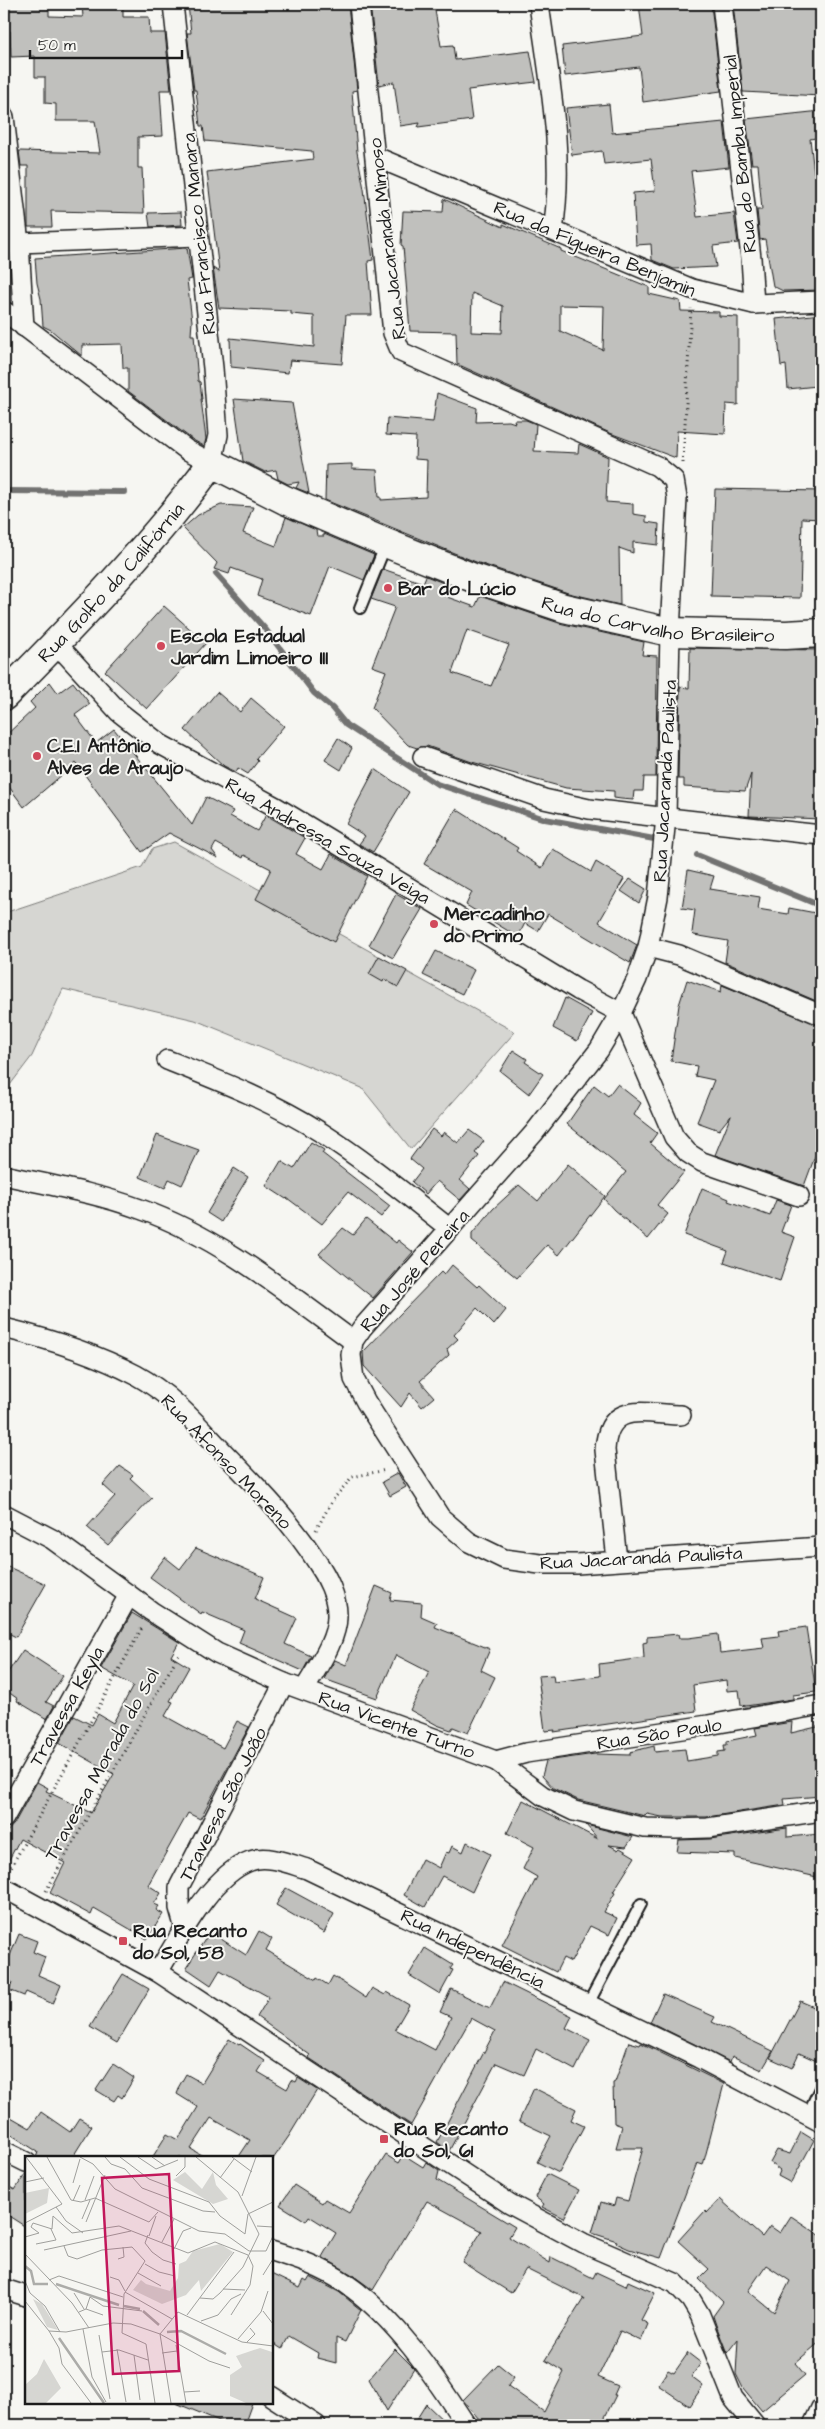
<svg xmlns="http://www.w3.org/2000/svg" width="825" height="2429" font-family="'Architects Daughter',sans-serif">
<rect width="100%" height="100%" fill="#f6f6f2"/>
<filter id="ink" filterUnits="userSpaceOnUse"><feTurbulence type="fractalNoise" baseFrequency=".02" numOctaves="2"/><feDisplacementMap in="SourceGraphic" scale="10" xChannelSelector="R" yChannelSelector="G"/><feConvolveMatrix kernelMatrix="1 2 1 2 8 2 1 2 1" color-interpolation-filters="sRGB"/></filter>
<g filter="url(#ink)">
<!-- green -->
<path fill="#d6d6d2" stroke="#797977" d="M174,842L515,1032L411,1149L362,1088L195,1020L63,989L32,1056L4,1093V913L142,867L152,849Z"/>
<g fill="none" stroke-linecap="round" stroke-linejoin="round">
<!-- stream -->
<g stroke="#727271" stroke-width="6">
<path d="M4,491L124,492"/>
<path d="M216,574L266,630L314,693L332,708L346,725L437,784L545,819L654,839"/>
<path d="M697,855L821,906"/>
</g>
</g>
<!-- building -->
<g fill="#c0c0bd" stroke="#1c1c1c" fill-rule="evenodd">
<path d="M4,4H49V16L83,17L82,4H123V17H149L150,33H165L171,90H160L163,136L138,137V168H142L144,213L51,211L52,227H28V166H21L19,151L100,153L95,121H56V104L45,103V77H35V56L11,57L10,31H8Z"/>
<path d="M188,4H348L357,90L352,91L357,152L364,189L373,260L368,261L372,315H346L342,364L290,360L288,373L231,367L230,338L314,347V316L291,314V311L219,308L213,268L219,272L207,172L313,159L312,151L205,141L203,126H200L196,90H194L187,33H191Z"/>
<path d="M370,4H434L441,46L453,45L455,60L530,51L536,82L468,90L472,120L418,127L420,123L400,126L394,82L379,85Z"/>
<path d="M639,4H711L721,91L643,102L639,67L565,76L562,46L643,36Z"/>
<path d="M733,4H780V8L816,4L821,37V96L743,92Z"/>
<path d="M609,104L612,133L724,122L729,167L691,171L697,217L734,213L738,243L713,246L716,267L674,269L652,260L651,244L636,245L633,193L655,191L651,159L604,164L602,151L572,155L566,108Z"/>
<path d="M821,111V137L810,139L814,173L821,172V290L783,291L773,286L765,239L760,240L757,210H762L758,164H752L746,119Z"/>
<path d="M444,199L503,227V224L561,249V251L649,287V294L680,301L681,311L719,312V316L738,317V405L726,404L725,434L677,431L676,458L610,433L457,364L456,332L410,331L403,246L401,245L403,211L443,212ZM472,293L503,306L502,333L471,332ZM560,305L604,306L603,350L560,331Z"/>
<path d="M181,212L182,225L150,227L148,213Z"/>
<path d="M187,248L192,279L187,280L192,321L191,335H194L198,381L200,382L202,399H201L206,439L204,446L193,440L128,391V368H123L122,344L82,345V356L51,330L43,326L41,299L37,283L35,258Z"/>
<path d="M821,314V335H819L821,373L816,374L817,386L788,389L786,365L781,366L776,319Z"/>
<path d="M437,393L477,408L476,422L509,421L515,423L514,420H526L536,424L534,451L578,453L579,444L608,457L606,502L633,504V514L646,516V522L659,524L658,545L633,542V553L619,548L620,605L568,593L476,562L325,500L326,465L352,464V469L377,470L379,497H381V500L426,497L427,460L415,459L416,437L386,435L387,418L433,422Z"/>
<path d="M234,399L292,403L309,493L296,488L299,482L288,484L278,479L276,470L265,472L243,461Z"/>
<path d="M715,489L821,491V519L802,518L800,598L711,596Z"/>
<path d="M221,505L253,507L243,533L276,546L286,517L316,530L317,536H324V534L374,555L364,580L330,566L311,616L257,596L262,579L231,568L229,574L214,569L217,563L183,528L198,515Z"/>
<path d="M383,569L423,583L426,576L451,586L447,597L475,607L480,596L559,623L644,642L642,655L657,656L656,777H644L643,791H634L633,800L621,799L614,798V791L566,788L472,762L427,746L417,748L408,745L372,708L386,671L372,666L395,607L371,599ZM467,630L509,645L491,686L452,673Z"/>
<path d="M164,606L206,643L147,709L105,671Z"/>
<path d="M690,648L821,650V819L749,816L751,774L745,791L684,787V779H678L680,687L689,688Z"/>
<path d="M50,682L58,693L73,682L90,704L75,715L96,743L114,729L192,825L206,797L233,811L230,816L257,831L266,815L305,838L296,854L323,869L331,854L367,876L334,942L256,899L271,869L244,855L243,858L216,843L212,850L218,858L169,833L142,852L76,763L24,807L4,780V737L35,708L30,702Z"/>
<path d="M217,692L240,712L251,698L284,726L256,759L258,761L248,774L238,768L236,772L224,766L185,730Z"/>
<path d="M338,738L352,748L341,770L325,760Z"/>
<path d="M375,769L409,792L373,852L359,844L365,836L346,824Z"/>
<path d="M456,809L518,848L516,851L542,868L553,849L591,872L596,862L624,879L599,922L637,945L630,963L548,914L538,931L525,923L518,937L466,905L472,892L424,864Z"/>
<path d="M688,870L714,876L710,889L760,897L758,909L788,914L789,908L821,914V1003L725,962L728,941L694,935L692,933L695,910L682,908Z"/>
<path d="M630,879L646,889L639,903L621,891Z"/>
<path d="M396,894L422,909L393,958L369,945Z"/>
<path d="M436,951L474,970L462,994L423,975Z"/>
<path d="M379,956L407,971L398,987L384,979L383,982L369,974Z"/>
<path d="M687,980L721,992L722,985L821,1026V1140L804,1186L715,1155L731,1115L719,1130L697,1122L714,1080L695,1076L697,1066L671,1061L679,1005Z"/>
<path d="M565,998L592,1013L577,1041L553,1028Z"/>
<path d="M513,1050L527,1059L525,1062L543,1074L529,1094L500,1071Z"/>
<path d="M617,1084L641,1103L634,1115L657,1133L650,1143L684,1172L657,1205L668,1214L648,1239L614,1210L604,1199L626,1172L567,1124L594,1085L608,1096Z"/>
<path d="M432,1129L441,1136L444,1132L458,1143L469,1130L484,1141L475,1153L479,1156L460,1180L470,1189L460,1200L437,1181L426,1194L412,1182L422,1169L410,1159Z"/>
<path d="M157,1135L199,1150L182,1185L169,1179L165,1188L140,1177Z"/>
<path d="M311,1142L324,1150L322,1153L390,1206L381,1217L348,1192L322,1224L287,1198L286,1199L266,1186L281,1161L294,1169Z"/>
<path d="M568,1164L605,1196L559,1255L547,1245L517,1278L472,1241V1234L493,1209L519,1185L538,1201Z"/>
<path d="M234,1168L248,1177L221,1222L207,1213Z"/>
<path d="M702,1188L729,1199L728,1201L770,1216L776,1200L791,1205L781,1232L795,1237L780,1281L724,1262L728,1251L684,1235Z"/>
<path d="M366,1219L396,1243L398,1240L413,1252L373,1298L319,1254L343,1228L353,1235Z"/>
<path d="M452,1265L477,1287L479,1285L506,1310L494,1325L477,1308L454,1335L458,1339L447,1349L449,1355L420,1381L434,1397L422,1407L410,1393L401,1407L364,1366L363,1352L441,1272L444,1275Z"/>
<path d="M120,1466L133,1475L130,1478L152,1498L108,1545L87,1527L115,1496L103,1485Z"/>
<path d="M398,1473L406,1487L390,1496L382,1482Z"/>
<path d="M196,1548L264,1577L255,1599L297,1618L285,1644L311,1656L303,1671L239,1643L244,1630L202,1612L201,1614L150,1577L165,1557L180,1569Z"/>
<path d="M4,1565L46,1584L16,1637L4,1631Z"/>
<path d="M376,1586L392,1593L390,1600L422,1603L421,1616L437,1623L435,1627L490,1649L481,1670L495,1677L468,1733L453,1727L451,1730L437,1725L410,1710L429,1672L396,1655L377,1698L324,1679L335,1660L346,1665Z"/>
<path d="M132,1613L179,1642L171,1656L189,1667L170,1701L173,1702L165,1716L223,1748L237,1721L249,1727L200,1819L188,1813L148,1885L161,1893L154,1904L159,1906L156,1910L163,1914L147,1939L94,1908L91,1915L50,1893L65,1863L20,1839L4,1869V1835L14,1824L37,1782L48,1788L46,1791L91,1813L114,1774L59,1743L74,1716L92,1725L98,1714L113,1723L133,1686L101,1668Z"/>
<path d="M806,1627L816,1692L793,1695V1699L746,1706L741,1705L739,1690L727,1691L726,1680L693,1685L696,1711L554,1732L555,1730L545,1731L538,1676L553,1675L554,1682L600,1676L599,1664L644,1658L643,1643L647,1642V1637L678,1634L679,1638H688L718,1634L720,1653L764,1648L762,1638L779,1636L778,1631Z"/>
<path d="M23,1650L63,1676L46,1702L54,1706L47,1719L17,1701L18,1699L4,1689V1678Z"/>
<path d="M792,1722L791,1733L821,1726V1796L784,1799L785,1805L707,1817H662L647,1814L645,1816L578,1800L553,1788L542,1776L546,1761L595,1754L630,1755V1752L654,1746L655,1752L685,1749L687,1761L718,1756V1752L725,1751L724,1745H727V1741L757,1735L755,1728Z"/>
<path d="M523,1800L598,1839L586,1825L633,1837L626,1847L609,1845L618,1850L620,1848L635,1857L613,1892L615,1893L604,1912L617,1918L609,1935L590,1926L571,1962L563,1958L556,1972L502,1945L537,1877L523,1869L534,1847L507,1833Z"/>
<path d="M787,1828V1837L821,1834V1878L735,1858V1854L677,1852L679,1840L710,1839Z"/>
<path d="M467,1842L490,1854L472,1892L442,1876L425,1907L404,1895L422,1859L439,1868L446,1852L449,1853L452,1846L463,1852Z"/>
<path d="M286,1888L334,1914L324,1933L276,1905Z"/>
<path d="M259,1931L272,1939L266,1950L316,1980L317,1978L328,1985L333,1976L366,1998L372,1988L385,1995L387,1992L409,2005L395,2029L435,2050L451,2017L440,2012L451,1989L490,2008L503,1982L572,2016L566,2028L590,2040L575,2070L536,2049L524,2075L496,2063L449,2151L437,2142L495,2031L471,2018L411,2125L309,2058L310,2055L257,2017L269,1997L220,1970L211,1985L186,1968L210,1932L246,1955Z"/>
<path d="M19,1934L37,1941L33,1952L45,1957L38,1975L61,1985L53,2004L26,1992L24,1996L9,1990L12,1982L4,1979V1970Z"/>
<path d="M425,1948L453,1965L450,1969L453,1970L440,1994L409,1975Z"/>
<path d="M123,1974L149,1989L117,2043L90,2027Z"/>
<path d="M663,1994L715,2017L712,2022L773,2051L762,2070L732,2056L730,2062L650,2022Z"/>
<path d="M800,2001L821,2010V2063L799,2053L792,2068L770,2058Z"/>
<path d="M229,2039L239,2045L240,2044L265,2061L258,2072L287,2089L292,2080L296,2082L298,2078L317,2090L289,2136L271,2162V2158H238L250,2140L211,2118L191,2149L206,2158H152L167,2134L178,2140L198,2107L177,2094L179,2089L178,2088L186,2074L202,2083Z"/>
<path d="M629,2042L640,2045L641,2043L724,2084L703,2165L697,2163L661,2258L629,2249L616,2243L617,2241L592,2233L601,2202L614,2206L616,2198L628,2201L643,2148H616L622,2126L614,2123L613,2083L615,2082Z"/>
<path d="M113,2064L134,2078L122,2098L118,2095L114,2101L96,2090Z"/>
<path d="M534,2088L576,2109L571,2120L584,2126L559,2173L537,2162L551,2136L519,2121Z"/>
<path d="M41,2112L70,2132L79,2118L92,2126L72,2158H36L38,2152L4,2130V2113L30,2128Z"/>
<path d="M801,2132L814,2140L791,2183L778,2176L780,2171L770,2163L777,2150L790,2154Z"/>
<path d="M386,2155L399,2163L404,2155L423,2167L426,2162L439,2171L437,2180L515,2227L509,2237L550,2263L551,2257L593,2278L596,2272L626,2286L628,2281L655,2293L641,2320L648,2324L641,2341L620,2331L598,2377L618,2386L614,2395H616L601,2425H484L463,2400L498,2364L514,2377L508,2386L544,2412L564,2372L545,2360L584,2298L526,2269L511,2293L462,2262L482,2231L427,2201L373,2290L351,2274L322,2257L336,2233L309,2216L306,2221L280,2205L294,2185L322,2203L325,2199L349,2213Z"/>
<path d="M26,2173V2227L4,2213V2184L15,2190Z"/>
<path d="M547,2174L579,2190L564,2218L542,2207L544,2204L535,2197Z"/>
<path d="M720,2199L762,2237L770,2226L780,2233L791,2216L821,2236V2341L795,2363L805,2375L762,2411L743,2388L736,2374L738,2339L727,2353L716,2325L713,2316L723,2302L699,2279L709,2269L678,2241L705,2211L707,2213ZM766,2265L790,2281L774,2312L748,2291Z"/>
<path d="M271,2274L300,2288L304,2280L307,2282L310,2277L339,2292L361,2310L345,2342L336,2338V2363L317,2358L318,2353L289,2336L282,2349L271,2342Z"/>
<path d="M395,2349L414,2368L387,2411L369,2379Z"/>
<path d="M688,2353L701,2363L691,2377L703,2386L689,2406L658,2385L668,2370L674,2373Z"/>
<path d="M176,2403H252L244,2425H229Z"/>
<path d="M426,2404L448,2425H413Z"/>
</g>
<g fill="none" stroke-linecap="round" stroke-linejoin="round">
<!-- lane casing -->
<g stroke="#1c1c1c" stroke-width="14">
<g id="lane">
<path d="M360,608L386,544"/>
<path d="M588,2004L641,1904"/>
<path d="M808,2114L821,2086"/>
</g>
</g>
<!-- street casing -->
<g stroke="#1c1c1c" stroke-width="22">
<g id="street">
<path d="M359,4L393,333L401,352L657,466L674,480L677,498L670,632L666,817L658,897L648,947L637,979L621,1013L599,1050L534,1133L362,1328L353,1341L351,1355L354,1379L366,1402L440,1517L469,1542L504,1559L540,1564H577L821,1547"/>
<path d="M539,4C549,79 565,155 553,230"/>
<path d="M722,4L751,258L754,304"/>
<path d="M4,117L19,243L24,327"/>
<path d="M376,157L692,289L754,304L821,301"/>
<path d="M19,243L198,236"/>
<path d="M4,311L187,450L212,463L218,435L213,368L173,4"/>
<path d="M56,643L119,712L160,744L276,807L578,990L621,1013"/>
<path d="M423,757L544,799L589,809L821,835"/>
<path d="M648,947L679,955L821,1015"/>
<path d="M621,1013L674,1137L688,1153L702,1162L799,1196"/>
<path d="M167,1060C220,1081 274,1102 322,1133C367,1162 408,1196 450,1229"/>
<path d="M4,1175C49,1185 96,1193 140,1209C219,1237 286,1292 353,1341"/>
<path d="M4,1328C49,1339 94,1353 136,1375C173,1395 200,1428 229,1458C260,1490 293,1524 317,1562C327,1576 337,1597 337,1614C338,1640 316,1669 304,1690"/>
<path d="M4,1514L52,1539L151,1611L217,1653L284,1683L496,1761L543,1796L574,1811L645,1828L675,1829L708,1828L821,1811"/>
<path d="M617,1560L605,1450C608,1400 644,1414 681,1415"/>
<path d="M496,1761L526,1753L708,1725L821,1705"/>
<path d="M4,1818L129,1595"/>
<path d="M4,1888L158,1972L510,2204L583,2243L675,2283L691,2300L700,2315L733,2398L755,2425"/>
<path d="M185,1929L179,1908V1887L284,1683"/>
<path d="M158,1972C179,1938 211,1875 250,1861C267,1854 290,1864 307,1869L699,2058L821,2122"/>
<path d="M4,2151L26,2162"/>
<path d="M271,2251C297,2259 322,2267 345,2283C396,2318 433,2374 466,2425"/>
<path d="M4,2289L26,2296"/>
<path d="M271,2396L316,2425"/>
<path d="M813,2425L821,2408"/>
</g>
</g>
<!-- secondary casing -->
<g stroke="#1c1c1c" stroke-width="31">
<g id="secondary">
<path id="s1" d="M4,696C77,622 150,547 212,463L285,500L386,543L471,577L564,608L670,632L786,635L821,633"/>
</g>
</g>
<!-- path -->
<g stroke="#1c1c1c" stroke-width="3" stroke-dasharray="1 4" stroke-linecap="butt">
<path d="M683,463L691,308"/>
<path d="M316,1530L332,1501L352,1477L386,1470"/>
<path d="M9,1871L143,1626"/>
<path d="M46,1891L180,1652"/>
</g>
<!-- lane -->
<use href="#lane" stroke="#f6f6f2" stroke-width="10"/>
<!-- street -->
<use href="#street" stroke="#f6f6f2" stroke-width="19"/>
<!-- secondary -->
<use href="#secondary" stroke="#f6f6f2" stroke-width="28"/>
</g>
</g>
<!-- markers -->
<g fill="#d1495b" stroke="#f6f6f2" stroke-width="2">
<circle cx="388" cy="588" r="5"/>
<circle cx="161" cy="646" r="5"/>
<circle cx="37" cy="756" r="5"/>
<circle cx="434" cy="924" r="5"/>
<rect x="118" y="1936" width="10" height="10" rx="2.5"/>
<rect x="379" y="2134" width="10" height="10" rx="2.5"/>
</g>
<g text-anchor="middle" stroke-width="4" stroke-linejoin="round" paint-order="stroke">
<!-- street labels -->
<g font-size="19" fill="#1c1c1c" stroke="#f6f6f2">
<text transform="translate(739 154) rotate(-96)" y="7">Rua do Bambu Imperial</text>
<text transform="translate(198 234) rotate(-96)" y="7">Rua Francisco Manara</text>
<text transform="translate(386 239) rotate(-97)" y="7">Rua Jacarandá Mimoso</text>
<text transform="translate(595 248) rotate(23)" y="7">Rua da Figueira Benjamin</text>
<text dy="7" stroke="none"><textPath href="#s1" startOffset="156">Rua Golfo da Califórnia</textPath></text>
<text dy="7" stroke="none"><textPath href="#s1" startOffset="789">Rua do Carvalho Brasileiro</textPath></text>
<text transform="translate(664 781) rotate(-87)" y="7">Rua Jacarandá Paulista</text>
<text transform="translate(328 840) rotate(30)" y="7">Rua Andressa Souza Veiga</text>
<text transform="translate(414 1270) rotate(-49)" y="7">Rua José Pereira</text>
<text transform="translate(227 1461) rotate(46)" y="7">Rua Afonso Moreno</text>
<text transform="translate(641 1557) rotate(-3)" y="7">Rua Jacarandá Paulista</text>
<text transform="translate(66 1706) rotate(-61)" y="7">Travessa Keyla</text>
<text transform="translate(397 1724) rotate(20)" y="7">Rua Vicente Turno</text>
<text transform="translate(659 1733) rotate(-9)" y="7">Rua São Paulo</text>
<text transform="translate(101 1764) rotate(-61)" y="7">Travessa Morada do Sol</text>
<text transform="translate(222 1804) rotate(-63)" y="7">Travessa São João</text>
<text transform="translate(473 1948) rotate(26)" y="7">Rua Independência</text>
</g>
<!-- poi labels -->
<g font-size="19" font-weight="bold" fill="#1c1c1c" stroke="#f6f6f2" text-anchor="start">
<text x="398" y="595">Bar do Lúcio</text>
<text x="171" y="642">Escola Estadual<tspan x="171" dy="22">Jardim Limoeiro III</tspan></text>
<text x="47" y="752">C.E.I Antônio<tspan x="47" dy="22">Alves de Araujo</tspan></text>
<text x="444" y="920">Mercadinho<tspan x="444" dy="22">do Primo</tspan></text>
<text x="133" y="1937">Rua Recanto<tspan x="133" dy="22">do Sol, 58</tspan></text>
<text x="394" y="2135">Rua Recanto<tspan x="394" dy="22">do Sol, 61</tspan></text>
</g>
</g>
<!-- overview -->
<g transform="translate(25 2156)">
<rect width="248" height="248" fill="#f6f6f2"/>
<path d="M160,16L177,33L188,16L191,29L203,43L188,48L148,24ZM24,32L22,47L0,58V37ZM195,88L208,96L176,135L174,124L161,139L137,148L108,134L116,124L121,128L145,135L153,122L154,108L161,105L168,95ZM8,143L17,148L33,174L22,171ZM235,192L247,196V247H221L205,240V219L217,211L211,200ZM19,203L36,232L21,247H0V229L12,218Z" fill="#d6d6d2"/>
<path fill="none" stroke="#acaca9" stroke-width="2.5" d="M0,110L6,115L9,128H23M31,128L94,149M99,150L115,153M118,155L134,169M142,176L156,175L201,198M34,182L79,247"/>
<path fill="none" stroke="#9f9f9c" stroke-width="1" d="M22,1L46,44L56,46L70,42M55,1L68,8L90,33L174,75L200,78L224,95M80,1L86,8L100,13L117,32L178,55L190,56M95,1L124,23L184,46L195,60L220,78L223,58L248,46M113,1L131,13L153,4M127,1L140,10M171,1L213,36L234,78L218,111L195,137L188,143L175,142M207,1L227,16M151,20L160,11V1M195,22L209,3M0,26L19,22M48,27L55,3M217,40L231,1M70,42L124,66L133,56M60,44L69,20M48,45L55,29M31,51L41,65L58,77M28,60L47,77L94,70L163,97L190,86L223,99M57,63L65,44M61,66L80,19M0,67L37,48L1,1M232,70L248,71M123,79L120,87L127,96L138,104L151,108M124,80L131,60M0,81L14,77L6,71L8,67L27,73L28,60M137,86L149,63M11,88L31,84L26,73M39,90L43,100L52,103L77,94L107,91L120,105L99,138L97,177L121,188L130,247M149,93L158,75L166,72M19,94L106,75M224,95H241L248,80M0,98L47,147L64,172M93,103L99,101L98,91M120,108L134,116L150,120M113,117L136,130M238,119L248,103M85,121L94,124L100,135M24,124L34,120L98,141M0,125L5,137L20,150L35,176M198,133L220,134M100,136L147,163M49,137L59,153M0,145L24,175L34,192L37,208L66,247M61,153L78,159M238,155L248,168M54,156L61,153L65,141L78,150L117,155M162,159L209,96M206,159L225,129L228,110L223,99M176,165L193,159L206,143L216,138M58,173L67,221L81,246M24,175L41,176L88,167L106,168L135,178L184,205L205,212M135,178L153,156L217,186L248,190M135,178L146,247M74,179L85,243M213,183L236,156L243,135M222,186L230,178L225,172M151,189L161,247M92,193L101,246M77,196L94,194L123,204M137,197L152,195M109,199L115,244M159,236L175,235"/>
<path fill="#c2185b" fill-opacity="0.15" stroke="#c2185b" stroke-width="2.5" d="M144,18L154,215L88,218L77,22Z"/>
<rect width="248" height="248" fill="none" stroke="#1c1c1c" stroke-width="2.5"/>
</g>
<!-- margin -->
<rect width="825" height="2429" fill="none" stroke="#f6f6f2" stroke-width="20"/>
<rect x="10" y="10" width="805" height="2409" fill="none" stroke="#1c1c1c" stroke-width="2" filter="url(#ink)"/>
<!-- scale -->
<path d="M30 50v8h152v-8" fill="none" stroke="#1c1c1c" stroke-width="2.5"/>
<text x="38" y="50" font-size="15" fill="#1c1c1c" stroke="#f6f6f2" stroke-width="4" paint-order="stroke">50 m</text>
</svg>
